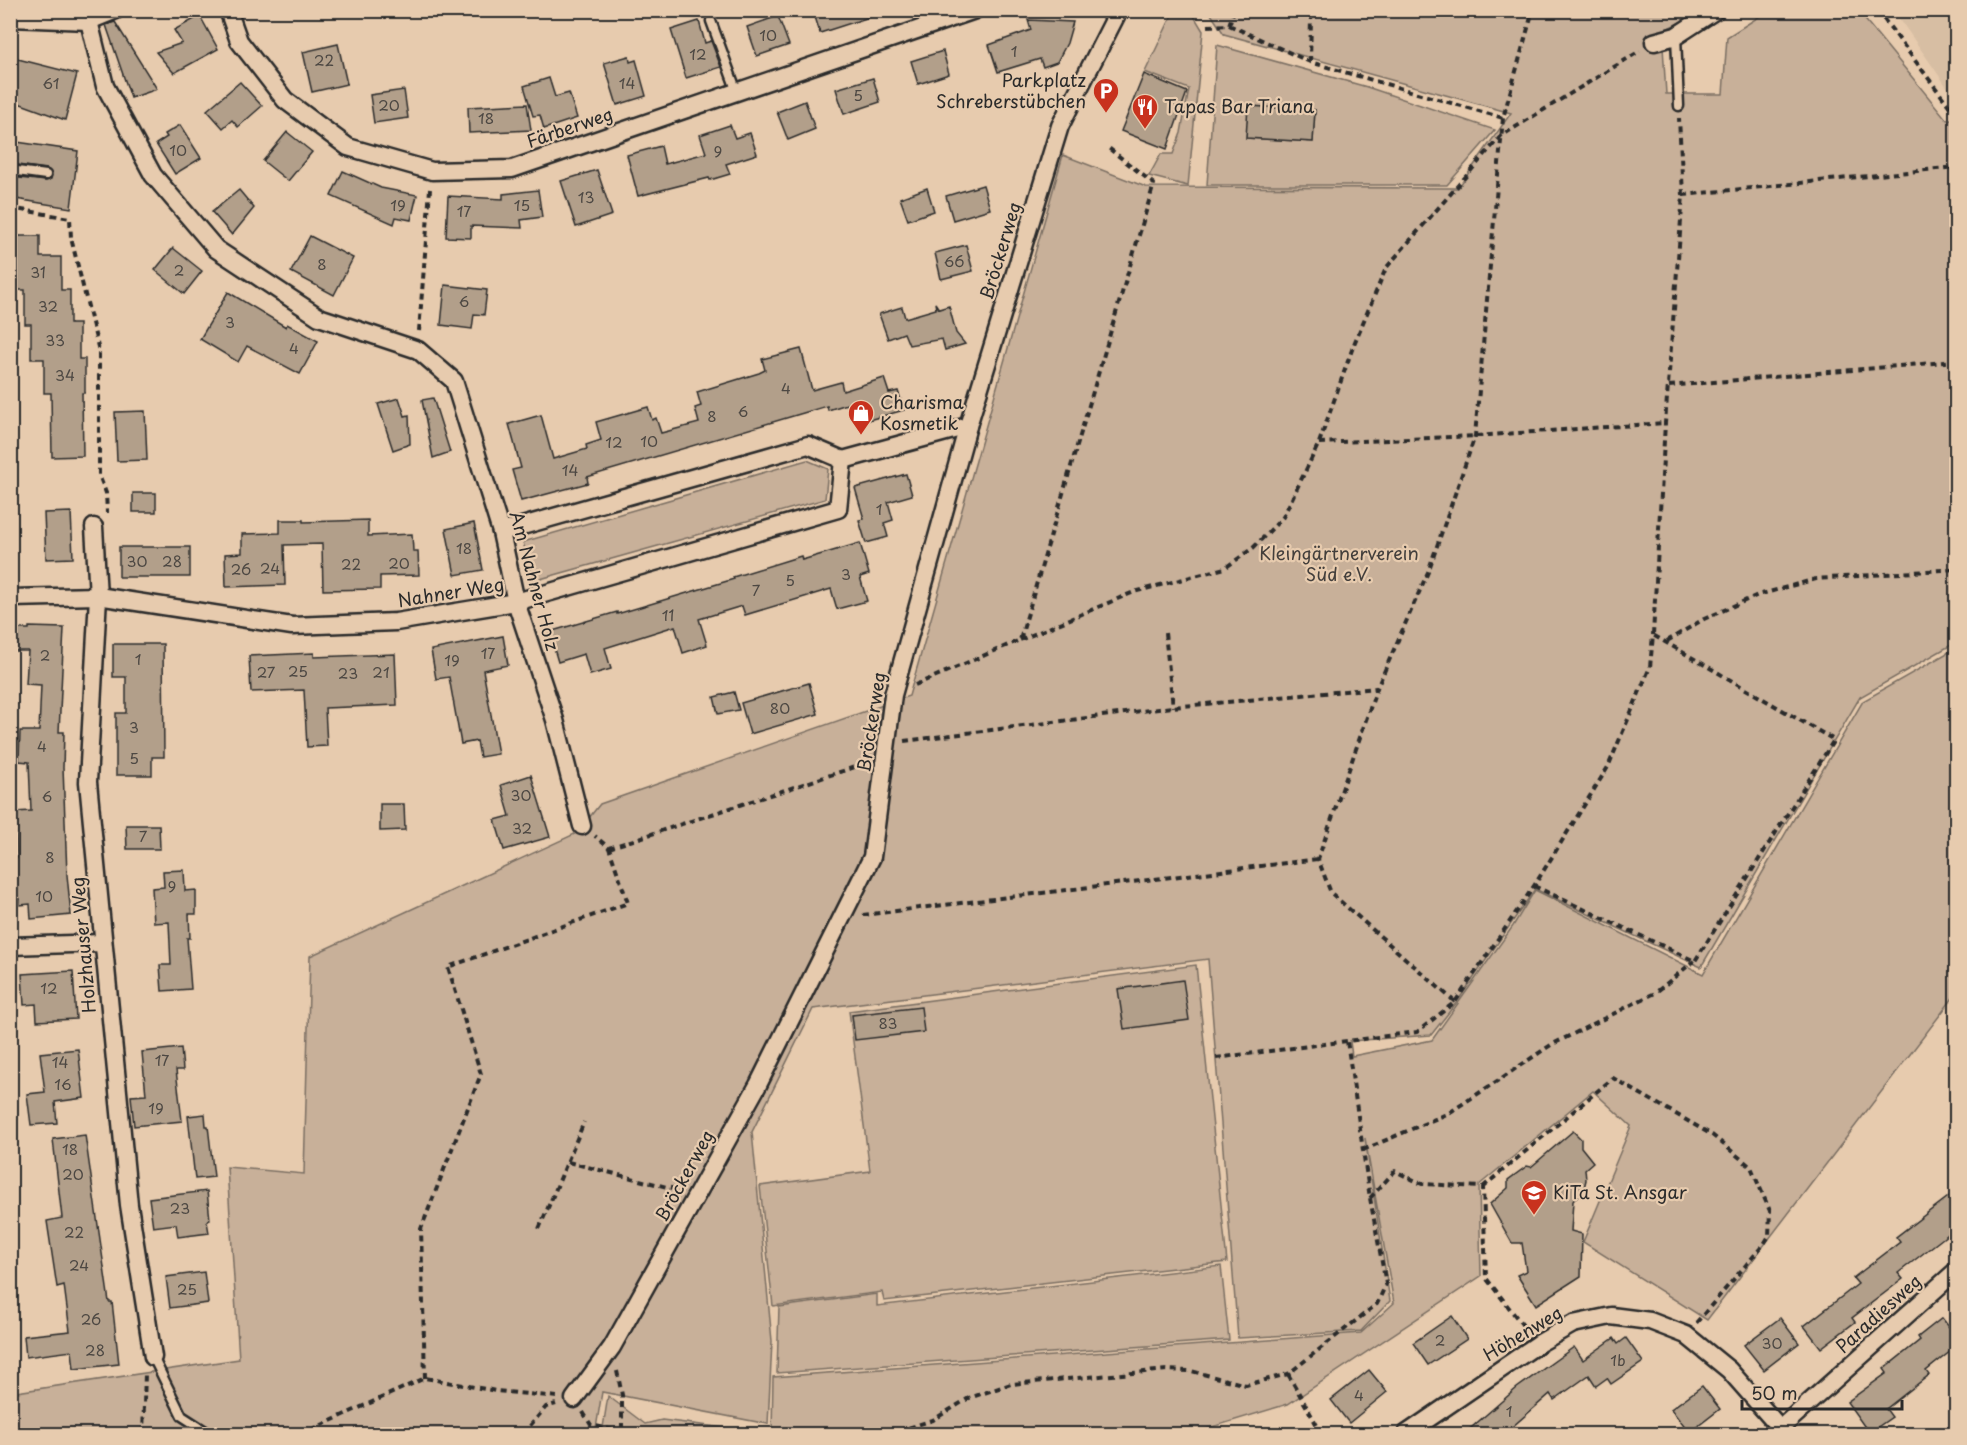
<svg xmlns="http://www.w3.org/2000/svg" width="1967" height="1445" font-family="'Playpen Sans',sans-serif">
<rect width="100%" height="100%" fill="#e7cbae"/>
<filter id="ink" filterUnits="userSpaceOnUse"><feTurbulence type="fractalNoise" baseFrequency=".0167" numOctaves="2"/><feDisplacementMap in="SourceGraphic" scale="12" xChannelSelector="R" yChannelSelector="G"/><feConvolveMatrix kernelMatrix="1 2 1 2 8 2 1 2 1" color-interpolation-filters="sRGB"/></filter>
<g filter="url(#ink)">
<!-- built -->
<path fill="#d7bea3" d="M1894,11H1956V96L1954,97Z"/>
<!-- green -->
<g fill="#c8b099" stroke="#7a6e62" stroke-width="1.5" fill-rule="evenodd">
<path d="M1174,11H1191L1203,31L1188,186L1149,176L1161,154H1173L1181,133L1189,89L1145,72Z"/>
<path d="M1209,11H1695L1693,16L1662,31L1666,94H1723L1727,37L1768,11H1858L1947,120L1956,118V644L1951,645L1860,697L1701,967L1535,889L1457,1002L1431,1035L1350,1041L1352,1056L1432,1040L1513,926L1535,890L1703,974L1863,701L1956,648V994L1707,1320L1583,1242L1631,1126L1593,1091L1479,1185L1481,1276L1288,1404L1189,1434H602L608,1396L645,1424L662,1420L772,1434L773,1377L1361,1333L1394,1303L1365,1138L1390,1301L1361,1331L1238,1338L1208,959L813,1009L752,1132L772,1341L768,1424L602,1392L595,1434H11L10,1393L239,1359L227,1167L304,1174L310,956L577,833L600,804L909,696L1063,155L1146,187L1458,188L1511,113L1224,34Z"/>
<path d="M1217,45L1367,87L1495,130L1447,185H1207ZM1249,106L1315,110L1313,142L1246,138Z"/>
<path d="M807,460L828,469L825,499L533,581L523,542Z"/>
<path d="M1196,965L1227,1262L884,1301L882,1292L773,1306L760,1186L870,1171L849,1011Z"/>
<path d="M1221,1266L1229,1340L777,1373L779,1307L877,1294V1306Z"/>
</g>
<!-- building -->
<g fill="#b29f8a" stroke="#2b2b2b" stroke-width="1.5">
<path d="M813,10H879V14L820,33Z"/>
<path d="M200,16L218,49L174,73L156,52L182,43L174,30Z"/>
<path d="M778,16L789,45L757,56L747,27Z"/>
<path d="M1028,20L1073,22L1067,43L1057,62L1043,67L1040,59L998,72L989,45L1031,30Z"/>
<path d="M699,21L705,43L711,41L721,67L686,78L671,30Z"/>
<path d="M115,22L157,89L131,98L106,25Z"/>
<path d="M338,44L347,84L312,92L303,52Z"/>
<path d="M943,51L949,74L918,84L911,61Z"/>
<path d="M629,56L630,62L636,60L646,96L617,105L604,63Z"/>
<path d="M10,57L77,74L65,120L10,100Z"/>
<path d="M1144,74L1187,92L1167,149L1121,131Z"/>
<path d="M549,78L555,97L569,93L577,118L544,129L540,115L533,116L524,86Z"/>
<path d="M873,78L880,102L844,114L836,89Z"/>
<path d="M240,82L262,106L238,127L232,120L223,128L207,110Z"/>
<path d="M404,90L408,118L374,123L370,95Z"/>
<path d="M805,101L815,129L788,140L777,112Z"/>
<path d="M527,104L531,130L469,133L468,107Z"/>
<path d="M1248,106L1315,110L1313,142L1246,138Z"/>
<path d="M180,125L201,158L175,174L156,144L167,137L165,134Z"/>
<path d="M730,125L735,138L750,133L757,154L726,164L730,174L710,180L709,178L638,196L627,155L661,146L665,164L706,153L700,135Z"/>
<path d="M287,132L312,152L288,181L263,161Z"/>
<path d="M10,141L78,151L71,208L10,198V177L46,181L51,179L52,175L47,169L10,164Z"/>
<path d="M597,170L612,215L576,227L561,181Z"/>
<path d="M343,171L381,188L417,195L411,220L396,217L394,224L331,196Z"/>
<path d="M983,185L990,209L953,220L946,196Z"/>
<path d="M927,188L934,211L908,220L900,198Z"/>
<path d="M239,190L254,208L232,235L212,212Z"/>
<path d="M538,190L542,217L521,220L522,228L471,226V238L446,237L448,196L503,199V194Z"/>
<path d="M14,236H40V257H61V290H70V324H79V359H85V393H82L83,456L52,457L51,393H44V359H31V324H25V290H14Z"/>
<path d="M310,236L353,258L334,295L291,272Z"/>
<path d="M966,245L973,271L941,279L935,253Z"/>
<path d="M173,248L202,271L184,294L155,270Z"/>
<path d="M445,285L487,290L484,315L474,314L472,329L441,325Z"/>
<path d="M228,292L286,327L287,324L318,341L300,374L247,346L238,362L200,339Z"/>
<path d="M935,303L939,309L949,306L956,333L965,344L945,350L942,339L909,345L904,333L888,339L879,314L902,307L905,318L936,309Z"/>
<path d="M801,349L812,390L841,382L843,391L884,378L889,393L898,391L904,410L865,421L863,412L850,416L847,404L828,410L827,406L587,477L588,483L521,501L512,470L521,468L509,424L541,415L553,459L587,449L586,445L601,440L596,422L648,407L652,420L656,418L661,433L699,423L695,408L701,406L697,392L759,373L765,370L762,359Z"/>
<path d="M399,398L405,416L409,415L410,444L393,450L378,404Z"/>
<path d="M433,398L450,452L433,458L422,400Z"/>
<path d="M145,411L147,460L117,461L115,412Z"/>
<path d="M906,474L912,495L888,502L893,520L884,523L888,537L866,543L859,520L864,519L855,488Z"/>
<rect x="133" y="493" width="23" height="19"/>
<path d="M71,512L73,558L46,559L44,513Z"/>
<path d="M280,520H303V522L368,520V536L412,534L413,551H418L419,575L380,576V589L323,590L322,544L284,545L285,585L226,587L225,554L242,553V534L280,533Z"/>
<path d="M474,523L483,570L455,575L446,529Z"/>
<path d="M860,543L869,574L860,577L867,601L837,609L831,589L745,615L742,606L699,619L707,645L683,653L675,626L605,648L611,669L590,675L584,654L558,662L549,632L617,612V614L734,579L733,577L801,556L802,560Z"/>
<rect x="119" y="547" width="71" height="30"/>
<path d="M29,627L64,628L59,732H64L63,768L67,875L71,915L31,919L30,904L20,905V899H10V858H17L15,812L31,811L29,762L19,761L20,731H39L41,685L26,684L28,651H10V629H29Z"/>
<path d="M503,636L508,665L483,670L498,754L480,757L477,741L461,744L449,677L436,679L431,650Z"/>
<path d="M113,644H163L164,757H152V775H116V713H126V677H113Z"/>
<path d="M314,653V657L395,654L397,705L325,708L327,746L307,747L304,690L251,692L249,656Z"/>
<path d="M809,683L818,714L750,734L741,703Z"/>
<path d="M734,692L739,710L718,714L714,697Z"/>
<path d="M531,775L550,837L504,850L495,820L510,816L501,785Z"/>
<path d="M380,804H404L405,830L380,831Z"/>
<path d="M126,825H159L160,849H127Z"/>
<path d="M184,870L185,891L196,890V914H189L190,938H187L191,989L162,991L160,965H171L169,922L154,923L152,888L164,887L163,871Z"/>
<path d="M73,971L76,1019L37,1021L36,1004L24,1005L22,974Z"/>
<path d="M1183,980L1189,1020L1124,1029L1118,989Z"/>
<path d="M921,1007L924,1032L855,1040L852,1015Z"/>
<path d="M181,1048L183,1070H176L182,1121L134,1126L131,1096L146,1095L142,1052Z"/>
<path d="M78,1049L84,1098L55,1102L57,1123L31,1125L27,1094L45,1092L40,1053Z"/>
<path d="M205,1114L206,1126H208L214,1177L195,1179L188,1116Z"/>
<path d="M1573,1131L1581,1139V1147L1593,1162L1585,1169L1586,1180L1584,1188L1573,1201L1571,1231L1582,1234L1581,1276L1536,1305L1517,1275L1526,1271L1522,1243H1512L1490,1204L1508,1188V1180L1527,1166L1531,1167Z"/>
<path d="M85,1135L109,1302H112L119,1364L74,1369L72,1351L26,1357L24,1336L70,1331L64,1285L57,1287L47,1221L62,1218L53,1139Z"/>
<path d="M207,1191L210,1220L207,1221L209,1233L178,1237L176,1224L153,1227L149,1198Z"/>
<path d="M1956,1191V1228L1898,1273L1903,1279L1852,1318L1855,1322L1821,1348L1804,1326L1858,1284L1853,1278L1900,1242L1896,1237Z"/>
<path d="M204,1272L208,1303L170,1308L166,1277Z"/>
<path d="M1452,1316L1467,1339L1428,1365L1413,1343Z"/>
<path d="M1780,1318L1799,1343L1764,1370L1744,1345Z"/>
<path d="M1942,1318L1956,1336V1347L1926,1371L1929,1375L1886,1409L1892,1417L1869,1433L1847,1402L1887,1373L1884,1369L1920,1340L1918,1337Z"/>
<path d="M1614,1338L1618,1344L1626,1338L1643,1362L1611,1384L1607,1378L1596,1386L1589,1375L1554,1400L1550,1394L1504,1434H1464L1517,1388L1574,1347L1583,1360Z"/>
<path d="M1369,1370L1387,1392L1349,1423L1331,1400Z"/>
<path d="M1702,1386L1720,1409L1689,1433L1671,1409Z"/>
</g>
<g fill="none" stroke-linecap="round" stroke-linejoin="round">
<!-- lane casing -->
<g stroke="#2b2b2b" stroke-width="13">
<g id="lane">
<path d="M711,21L737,92"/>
<path d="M1676,36L1679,106"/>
<path d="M10,170L46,175"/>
<path d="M153,1357L182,1416L210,1434"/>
</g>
</g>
<!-- street casing -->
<g stroke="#2b2b2b" stroke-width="21">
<g id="street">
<path d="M228,10L239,41L285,100L348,147L432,171L512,169L975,10"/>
<path d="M10,18L89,21L116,10"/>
<path d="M89,21L105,86L153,175L216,249L319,317L418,350L454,381L501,532L516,602L555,720L582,826"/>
<path d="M1654,42L1676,36L1716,10"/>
<path d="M843,460L968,426"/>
<path d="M94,527L98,596L88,782L129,1205L153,1357"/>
<path d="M10,598L98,596L292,626L396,622L516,602L838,509L843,460L808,445L501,532"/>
<path d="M10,946L103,943"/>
<path d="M574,1399L612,1347L758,1085L872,857L893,695L968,426L1060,126L1119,10"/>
<path d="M1406,1434L1538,1344L1573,1324L1611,1316L1650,1321L1686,1335L1729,1370L1780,1428"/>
<path d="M1774,1434L1956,1271"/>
</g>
</g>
<!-- path -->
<g stroke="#2b2b2b" stroke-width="4" stroke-dasharray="6 4.5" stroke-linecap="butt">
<path d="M1877,10L1956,115"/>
<path d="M1229,25L1310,62L1503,118"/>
<path d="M1208,26L1229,25L1234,10"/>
<path d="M1310,62L1311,19L1314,10"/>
<path d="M1683,195L1956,167"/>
<path d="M10,208L70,218L71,238L99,351V475L106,493L107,513"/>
<path d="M419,331L430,189"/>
<path d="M1669,386L1956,361"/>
<path d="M1319,443L1475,436L1665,423"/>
<path d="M1165,633L1173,707"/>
<path d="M1020,640L1134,592L1225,568L1253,548L1283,517L1319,443L1354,344L1386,268L1501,136L1640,51"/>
<path d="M1667,641L1704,619L1758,595L1816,579L1956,569"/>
<path d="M915,685L1020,640L1154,184L1106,146"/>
<path d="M904,741L1173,707L1377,688"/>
<path d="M609,848L867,763"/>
<path d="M1534,886L1695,961L1834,740L1653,635"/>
<path d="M863,915L1318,859"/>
<path d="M1455,1002L1331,893L1318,859L1377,688L1428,572L1475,436L1503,118L1533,10"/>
<path d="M1216,1058L1417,1032L1455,1002L1534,886L1608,767L1650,667L1653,635L1665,423L1683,195L1679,118"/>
<path d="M1363,1150L1449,1113L1551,1045L1655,993L1694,961"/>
<path d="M568,1162L679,1190"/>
<path d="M1483,1187L1613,1078L1712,1135L1751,1167L1770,1211L1769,1236L1764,1244L1696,1323"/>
<path d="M1370,1198L1395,1171L1422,1184L1483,1187L1486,1278L1528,1332"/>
<path d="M539,1229L584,1122"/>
<path d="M617,1371L622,1395V1434"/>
<path d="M1288,1374L1322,1434"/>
<path d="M425,1378L421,1229L481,1074L448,967L628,903L609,848L595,836"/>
<path d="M583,1412L591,1425L632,1434"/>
<path d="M143,1434L145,1374"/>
<path d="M302,1434L425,1378L496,1391L558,1397"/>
<path d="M523,1434L546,1407L556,1404"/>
<path d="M889,1434L933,1420L969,1398L1011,1384L1167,1370L1191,1371L1246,1385L1288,1374L1377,1304L1386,1284L1370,1198L1347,1041"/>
</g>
<!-- lane -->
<use href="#lane" stroke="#e7cbae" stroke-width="8"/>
<!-- street -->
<use href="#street" stroke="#e7cbae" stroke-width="16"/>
</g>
</g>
<!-- icons -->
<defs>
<g id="parking-pin" transform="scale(1.35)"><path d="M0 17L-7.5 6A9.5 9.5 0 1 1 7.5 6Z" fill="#c8321e" stroke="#e7cbae"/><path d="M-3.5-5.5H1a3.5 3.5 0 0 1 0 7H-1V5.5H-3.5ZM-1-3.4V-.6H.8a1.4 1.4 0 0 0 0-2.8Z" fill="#fff"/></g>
<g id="restaurant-pin" transform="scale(1.35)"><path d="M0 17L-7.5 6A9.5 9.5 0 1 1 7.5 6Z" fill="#c8321e" stroke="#e7cbae"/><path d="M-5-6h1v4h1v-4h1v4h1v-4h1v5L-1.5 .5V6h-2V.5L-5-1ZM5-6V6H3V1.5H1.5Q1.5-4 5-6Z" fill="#fff"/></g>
<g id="shop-pin" transform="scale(1.35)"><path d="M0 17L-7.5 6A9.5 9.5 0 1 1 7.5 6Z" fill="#c8321e" stroke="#e7cbae"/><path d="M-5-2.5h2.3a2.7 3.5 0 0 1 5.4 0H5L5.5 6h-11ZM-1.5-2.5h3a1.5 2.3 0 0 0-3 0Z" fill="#fff"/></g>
<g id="school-pin" transform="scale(1.35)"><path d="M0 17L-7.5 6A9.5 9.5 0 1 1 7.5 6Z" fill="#c8321e" stroke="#e7cbae"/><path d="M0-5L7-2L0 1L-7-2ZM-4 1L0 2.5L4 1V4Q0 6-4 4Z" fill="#fff"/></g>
</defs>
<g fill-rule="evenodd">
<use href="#parking-pin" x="1106" y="91"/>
<use href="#restaurant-pin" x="1145" y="107"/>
<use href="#shop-pin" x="861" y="413"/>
<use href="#school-pin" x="1534" y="1193"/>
</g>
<g text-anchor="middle" stroke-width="4.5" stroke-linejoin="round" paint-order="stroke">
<!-- number labels -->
<g font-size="15" fill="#4d4843">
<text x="768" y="41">10</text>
<text x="1014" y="57">1</text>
<text x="698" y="60">12</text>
<text x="324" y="66">22</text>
<text x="51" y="89">61</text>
<text x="627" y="89">14</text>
<text x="858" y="101">5</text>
<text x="389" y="111">20</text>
<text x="486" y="124">18</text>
<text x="178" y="156">10</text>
<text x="718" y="157">9</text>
<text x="586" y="203">13</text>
<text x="398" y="211">19</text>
<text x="522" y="211">15</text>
<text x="464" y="217">17</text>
<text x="954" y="267">66</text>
<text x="322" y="270">8</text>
<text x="179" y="276">2</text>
<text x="38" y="278">31</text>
<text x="464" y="307">6</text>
<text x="48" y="312">32</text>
<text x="230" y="328">3</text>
<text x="55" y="346">33</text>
<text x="294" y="354">4</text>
<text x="65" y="381">34</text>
<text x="786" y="394">4</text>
<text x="743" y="417">6</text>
<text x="712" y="422">8</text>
<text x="649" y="447">10</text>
<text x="614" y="448">12</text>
<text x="570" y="476">14</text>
<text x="879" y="515">1</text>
<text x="464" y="554">18</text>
<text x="137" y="567">30</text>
<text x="172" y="567">28</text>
<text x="399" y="569">20</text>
<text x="351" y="570">22</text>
<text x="270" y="574">24</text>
<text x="241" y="575">26</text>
<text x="846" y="580">3</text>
<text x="790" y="586">5</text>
<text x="756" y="596">7</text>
<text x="668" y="621">11</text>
<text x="488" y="659">17</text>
<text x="45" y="661">2</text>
<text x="138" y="665">1</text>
<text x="452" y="666">19</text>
<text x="298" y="677">25</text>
<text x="266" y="678">27</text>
<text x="381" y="678">21</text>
<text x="348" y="679">23</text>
<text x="780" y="714">80</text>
<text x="134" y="733">3</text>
<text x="42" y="752">4</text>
<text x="134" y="764">5</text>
<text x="521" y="801">30</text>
<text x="47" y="802">6</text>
<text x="522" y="834">32</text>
<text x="143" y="842">7</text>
<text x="50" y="863">8</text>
<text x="172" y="892">9</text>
<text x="44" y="902">10</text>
<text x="49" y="994">12</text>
<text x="888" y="1029">83</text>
<text x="162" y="1066">17</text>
<text x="60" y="1068">14</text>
<text x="63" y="1090">16</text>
<text x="156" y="1114">19</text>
<text x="70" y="1155">18</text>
<text x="73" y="1180">20</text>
<text x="180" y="1214">23</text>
<text x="74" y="1238">22</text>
<text x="79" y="1271">24</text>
<text x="187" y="1295">25</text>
<text x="91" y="1325">26</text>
<text x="1440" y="1346">2</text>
<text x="1772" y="1349">30</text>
<text x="95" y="1356">28</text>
<text x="1618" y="1366">1b</text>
<text x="1359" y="1401">4</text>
<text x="1509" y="1417">1</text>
</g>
<!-- poi labels -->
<g font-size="18" fill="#2b2b2b" stroke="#e7cbae" text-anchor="start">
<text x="1086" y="87" text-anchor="end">Parkplatz<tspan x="1086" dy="21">Schreberstübchen</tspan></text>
<text x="1164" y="113">Tapas Bar Triana</text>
<text x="880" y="409">Charisma<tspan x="880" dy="21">Kosmetik</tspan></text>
<text x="1553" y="1199">KiTa St. Ansgar</text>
</g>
<!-- street labels -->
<g font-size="18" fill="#2b2b2b" stroke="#e7cbae">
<text transform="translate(570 128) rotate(-19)" y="6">Färberweg</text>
<text transform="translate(1001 251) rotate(-73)" y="6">Bröckerweg</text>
<text transform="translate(534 581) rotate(75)" y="6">Am Nahner Holz</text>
<text transform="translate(451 593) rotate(-9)" y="6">Nahner Weg</text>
<text transform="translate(872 722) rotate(-81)" y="6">Bröckerweg</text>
<text transform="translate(84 945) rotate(-95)" y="6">Holzhauser Weg</text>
<text transform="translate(685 1176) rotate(-61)" y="6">Bröckerweg</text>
<text transform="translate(1879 1314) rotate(-42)" y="6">Paradiesweg</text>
<text transform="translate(1523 1334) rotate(-31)" y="6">Höhenweg</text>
</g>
<!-- park labels -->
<g font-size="18" fill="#433f3c" stroke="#e7cbae">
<text x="1339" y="560">Kleingärtnerverein<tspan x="1339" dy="21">Süd e.V.</tspan></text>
</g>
</g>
<!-- margin -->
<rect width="1967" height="1445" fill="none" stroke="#e7cbae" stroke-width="36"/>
<rect x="18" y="18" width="1931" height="1409" fill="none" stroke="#2b2b2b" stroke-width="2" filter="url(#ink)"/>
<!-- scale -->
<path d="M1742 1400v9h160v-9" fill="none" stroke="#2b2b2b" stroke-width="3"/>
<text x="1751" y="1400" font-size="18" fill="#2b2b2b" stroke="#e7cbae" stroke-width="4.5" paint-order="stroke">50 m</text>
</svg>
